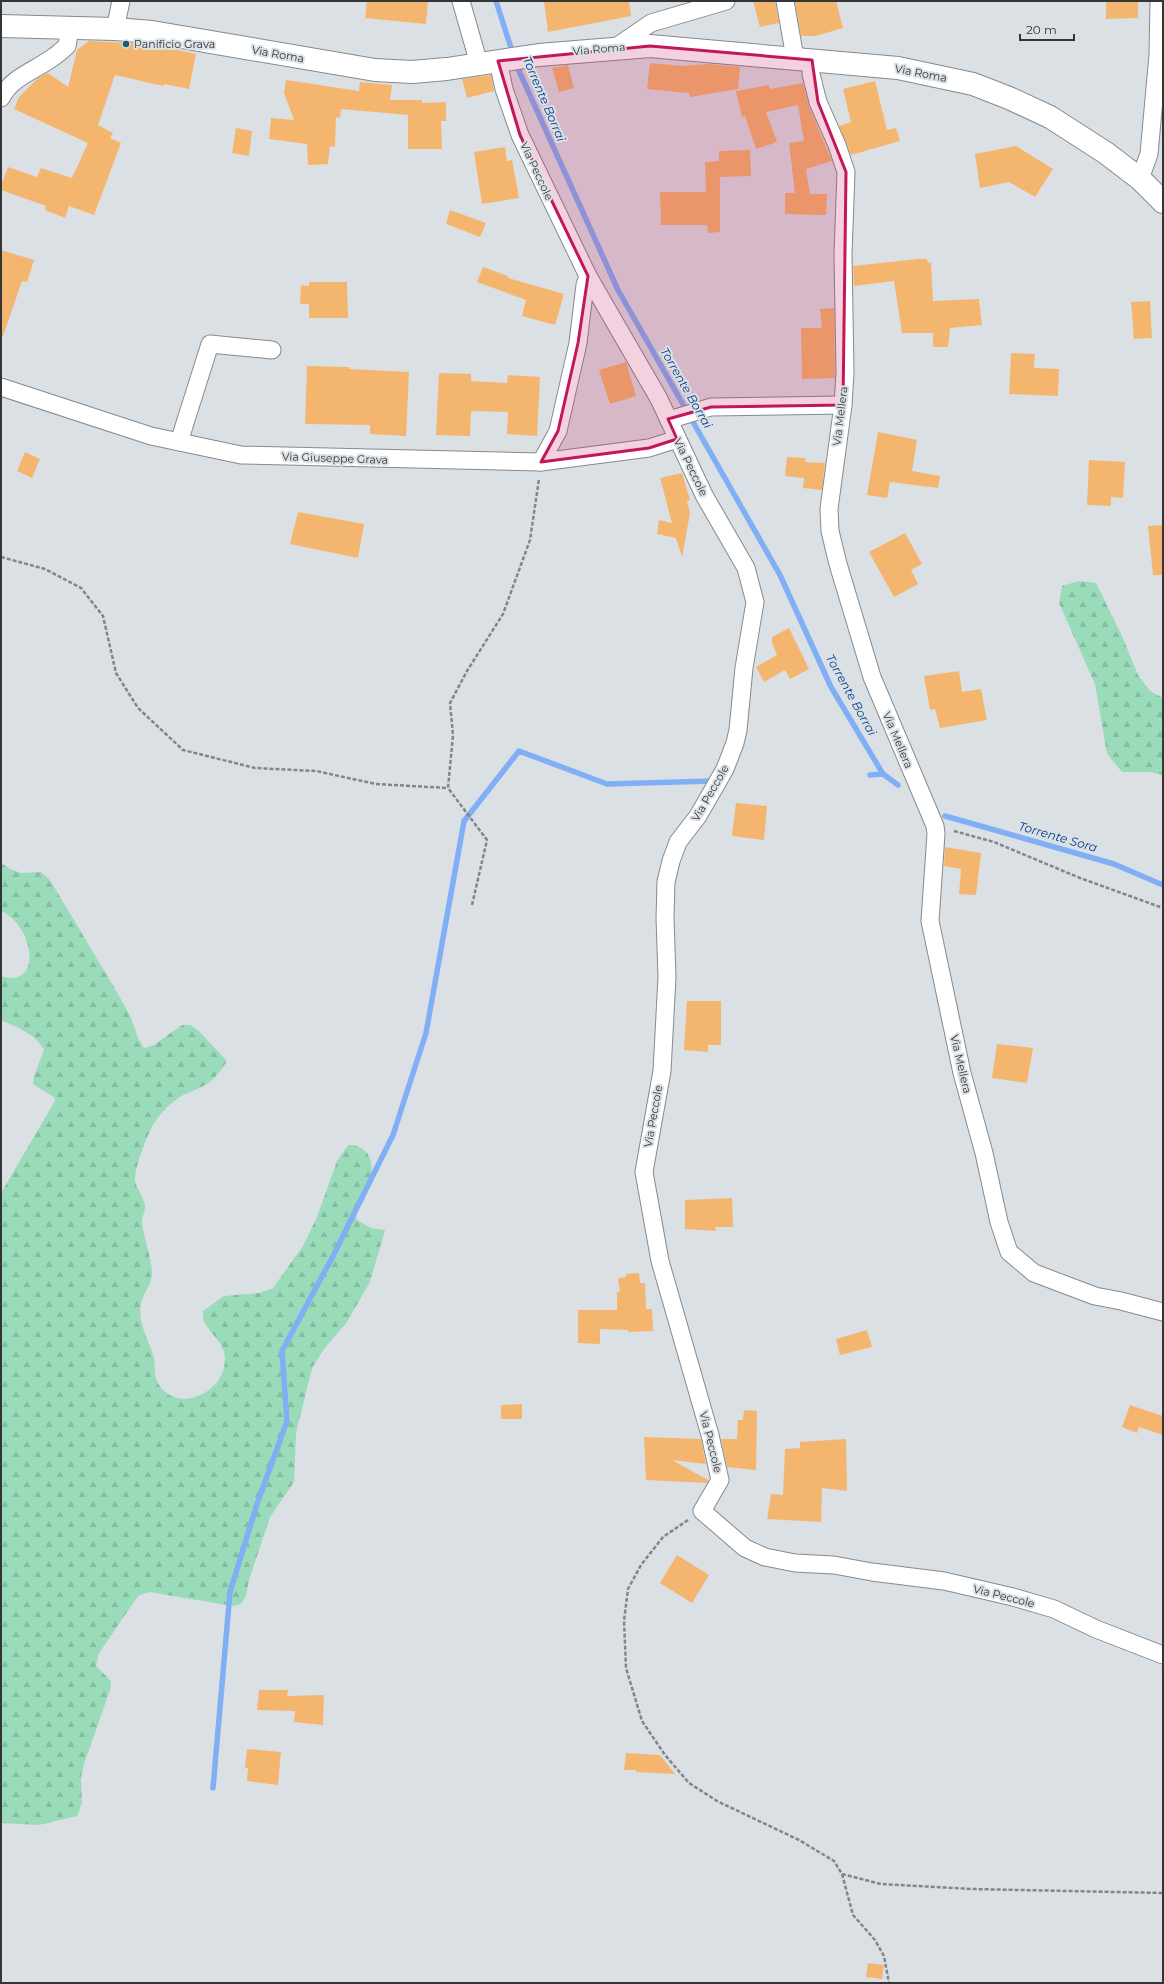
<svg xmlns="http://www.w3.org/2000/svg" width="1164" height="1984" font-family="Montserrat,sans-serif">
<defs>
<pattern id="forest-firs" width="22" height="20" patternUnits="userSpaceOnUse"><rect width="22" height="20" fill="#9adbba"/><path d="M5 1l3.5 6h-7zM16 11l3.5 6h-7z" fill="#85bda0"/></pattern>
</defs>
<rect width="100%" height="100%" fill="#dbe0e5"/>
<!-- forest -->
<g fill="url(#forest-firs)">
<path d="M1079,581L1096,583L1122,636L1138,675L1150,691L1163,698V775L1150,772H1122L1107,754L1095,684L1059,603L1062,586Z"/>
<path d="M1,863L10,869L21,873L41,872L50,880L118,994L131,1018L138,1038L144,1048L154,1045L182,1025H190L198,1030L227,1061C222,1069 217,1076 210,1082C201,1088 192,1091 183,1095C169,1103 155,1118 149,1133C144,1145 135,1167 135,1179C135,1187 143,1196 145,1204C146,1210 142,1216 142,1222C144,1239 151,1256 152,1272C152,1285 144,1292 141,1303C137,1324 149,1339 154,1358C155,1365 154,1372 156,1379C171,1416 225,1396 225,1359C225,1342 212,1337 205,1323C203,1320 203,1315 203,1311L224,1296L259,1293L273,1288L303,1246L317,1217L337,1161L348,1145C367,1145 374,1159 371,1177C370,1187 359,1204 355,1214L357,1220L371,1228L385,1230L370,1282L347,1322L324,1349L312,1368L296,1433L294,1482L270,1517L249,1580L246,1596L241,1604L233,1606L149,1592L138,1596L99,1653L96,1666L111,1681L110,1690L84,1764L81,1778L82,1803L77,1816L39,1825L1,1823V1193L55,1101V1098L33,1084L34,1076L44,1050C36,1034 17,1027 1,1020V976C42,990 36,927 1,911Z"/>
</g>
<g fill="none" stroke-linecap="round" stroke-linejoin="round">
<!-- stream -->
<g stroke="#80aff5" stroke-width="5.5">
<path d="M496,1L513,54"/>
<path d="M515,62L618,290L780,575L831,687L883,774"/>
<path d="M870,775L883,774L898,785"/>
<path d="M945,816L1114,864L1163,885"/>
<path d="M213,1788L230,1592L257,1504L287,1421L282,1351L333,1256L393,1135L426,1033L464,821L519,751L607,784L712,781"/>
</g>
</g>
<!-- building -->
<g fill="#f4b66e">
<path d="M367,1H428L426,24L365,18Z"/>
<path d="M544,1H629L631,16L548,32Z"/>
<path d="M753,1H775L779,23L760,27Z"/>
<path d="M799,1H836L843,28L816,36H801L795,2Z"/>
<path d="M1106,1H1138V18L1106,19Z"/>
<path d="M89,41L149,44L196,54L189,89L164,84L163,86L115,75L98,125L113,133L110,138L121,143L94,215L69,206L65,218L45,210L46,206L1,190V186L8,167L37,177L41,168L72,178L88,143L14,109L19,97L38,78L48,73L68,87L77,50Z"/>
<path d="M650,63L683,66L708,64L740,67L738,89L690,97L689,93L647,89Z"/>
<path d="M568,65L574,88L559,92L552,68Z"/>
<path d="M491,75L494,91L467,98L462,79Z"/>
<path d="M286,80L359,91L360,82L392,85L390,100H422V103L446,102V121H441L442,149H408V115L341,109L340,118L336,117L335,147L330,146L328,164L308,165L307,144L269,139L271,118L294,120L284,93Z"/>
<path d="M875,81L887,130L896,128L900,141L851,155L839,126L851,122L843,89Z"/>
<path d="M803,83L809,106L832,161L806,169L810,194H827L826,215L785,214V193H795L789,143L804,141L798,105L766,112L777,142L756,149L745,116L742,117L736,91L769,85L770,89Z"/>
<path d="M236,128L252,131L249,156L232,153Z"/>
<path d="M1016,146L1053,169L1035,197L1009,182L980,188L975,154Z"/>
<path d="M505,147L507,161L512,160L519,198L482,204L474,152Z"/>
<path d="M750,150L751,176L720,177V232L708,233L707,225H661L660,192H706L705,162L719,161V151Z"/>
<path d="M450,210L486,223L480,237L446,224Z"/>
<path d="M1,250L34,260L27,282L22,281L3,336H1Z"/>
<path d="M918,259H927L928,263L931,262L933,301L979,299L982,325L950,328L948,347H933V333H902L894,281L854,286L853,266Z"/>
<path d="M483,267L508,276V278L564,294L555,325L522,316L526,300L477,282Z"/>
<path d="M309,282H347L348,318H309V304H300L301,285L309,286Z"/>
<path d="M1150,301L1152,338L1134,339L1131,302Z"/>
<path d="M834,308L835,378L802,379L801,328H822L820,309Z"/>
<path d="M1011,353L1035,354L1034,368L1059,369L1058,396L1009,394Z"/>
<path d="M626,362L636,396L610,404L599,370Z"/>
<path d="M307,366L349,367V369L409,372L406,436L370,434V425L305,424Z"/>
<path d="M439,373L471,374V381L507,383L508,375L540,377L537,436L507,434L508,412L471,411L470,436L436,435Z"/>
<path d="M878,432L917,440L912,471L940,476L938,488L890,482L887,498L867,495Z"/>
<path d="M25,452L40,459L32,478L17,471Z"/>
<path d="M787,457L806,458L805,462L825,463L822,490L803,488L804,478L785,476Z"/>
<path d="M1089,460L1125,462L1123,498L1111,497V506L1087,505Z"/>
<path d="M682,473L690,500L687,501L690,513L682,557L676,538L657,534L659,520L672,523L660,478Z"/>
<path d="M298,512L364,524L358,558L290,544Z"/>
<path d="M1163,525V575H1153L1148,526Z"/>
<path d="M905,533L922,564L911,570L918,584L894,597L869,552Z"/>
<path d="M789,628L809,669L790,679L785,670L764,682L756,667L777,655L772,643V637Z"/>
<path d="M959,671L962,692L981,689L987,720L940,728L935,709L930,710L924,676Z"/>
<path d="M736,803L767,806L764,840L732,836Z"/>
<path d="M945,847L981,853L976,895L959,894L961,869L944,866Z"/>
<path d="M687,1001H721V1045H708V1052L684,1050Z"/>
<path d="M997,1044L1033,1048L1027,1083L992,1078Z"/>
<path d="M732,1198L733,1227H715L716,1231L685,1229V1200Z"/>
<path d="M639,1273L640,1283H645L646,1309H652L653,1331L628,1332V1330L600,1329V1344L578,1343V1310H617V1292H620L618,1278L626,1277V1274Z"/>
<path d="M867,1330L872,1347L840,1355L836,1339Z"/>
<path d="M522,1404V1419H501V1405Z"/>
<path d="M1130,1405L1163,1416V1435L1139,1427L1137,1433L1122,1427Z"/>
<path d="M744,1410L757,1411L756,1470L727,1467L721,1439H737L738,1420H743Z"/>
<path d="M644,1437L701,1439L706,1464L672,1460L708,1480L707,1483L646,1480Z"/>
<path d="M846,1439L847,1491L822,1488L821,1522L767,1519L771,1494L783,1495L785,1449L800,1448V1442Z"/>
<path d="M677,1555L709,1575L692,1603L660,1583Z"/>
<path d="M259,1690H288L287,1696L324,1695L323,1725L294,1722L295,1711L257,1710Z"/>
<path d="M247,1749L281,1752L278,1785L247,1781L248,1768H245Z"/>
<path d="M626,1753L660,1755L675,1774L636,1772V1770H624Z"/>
<path d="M868,1963L884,1965L882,1979L866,1977Z"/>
</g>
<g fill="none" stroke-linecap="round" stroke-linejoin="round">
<!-- minor casing -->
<g stroke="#858a8e" stroke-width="19">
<g id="minor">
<path d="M461,1L479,64"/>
<path d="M785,1L795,58"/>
<path d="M115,29L121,1"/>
<path d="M616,47L651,23L726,1"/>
<path d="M812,60L811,74L818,102L837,145L846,172L843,254L845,373L843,405L829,509L830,531L838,564L872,677L935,826L936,834L930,921L962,1073L984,1153L999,1222L1009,1252L1034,1273L1095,1296L1121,1301L1163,1312"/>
<path d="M498,61L504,89L520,135L588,276L659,399L704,495L746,568L755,602L744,668L738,730L735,743L725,769L698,816L678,842L671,861L666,882L665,918L667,977L662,1071L644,1172L660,1261L710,1435L720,1480L702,1511L745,1548L765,1557L795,1563L834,1565L872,1572L944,1581L1013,1597L1054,1609L1096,1629L1163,1655"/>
<path d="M1,98C12,77 34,71 52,58C57,55 62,50 67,46L70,28"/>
<path d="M1140,179L1149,154L1158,55L1159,1"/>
<path d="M1,387L151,436L241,455L541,462L649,448L677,439"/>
<path d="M669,420L711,407L843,405"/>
<path d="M179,442L210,344L272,350"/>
<path d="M541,462L558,431L578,343L585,285L588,276"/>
</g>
</g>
<!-- major casing -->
<g stroke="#858a8e" stroke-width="24">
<path id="major" d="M1,26L115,29L152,32L375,70L412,72L447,69L539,55L650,46L898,68L973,84L1009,98L1050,117L1106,153L1140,179L1163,202"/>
</g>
<!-- path -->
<g stroke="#828589" stroke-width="2.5" stroke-dasharray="4 2" stroke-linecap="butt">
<path d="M1,557L45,569L81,588L103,616L116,673L138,708L183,750L255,768L316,771L376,784L448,788"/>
<path d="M954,831L994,842L1080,878L1163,908"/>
<path d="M472,905L487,840L448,788L453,735L450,703L467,671L503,614L530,540L539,479"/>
<path d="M688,1520L663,1537L641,1565L628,1589L624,1621L626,1668L642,1721L665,1755L689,1783L717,1801L799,1840L834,1861L842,1874L853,1915L875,1940L884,1956L889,1983"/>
<path d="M842,1874L881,1884L972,1889L1163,1893"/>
</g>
<!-- minor -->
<use href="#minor" stroke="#fff" stroke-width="17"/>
<!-- major -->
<use href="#major" stroke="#fff" stroke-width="22"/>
</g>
<!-- marked area -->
<path fill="#c2185b" fill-opacity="0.2" stroke="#c2185b" stroke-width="3" stroke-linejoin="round" d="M650,46L812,60L818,102L846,172L843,405L711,407L668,419L677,439L649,448L541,462L558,431L578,343L588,276L520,135L498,61Z"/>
<!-- markers -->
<circle fill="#185f70" stroke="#dbe0e5" stroke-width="1.5" cx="126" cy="44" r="4"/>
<g text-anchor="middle" stroke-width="4" stroke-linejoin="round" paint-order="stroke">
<!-- poi labels -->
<g font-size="11" fill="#333537" stroke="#dbe0e5" text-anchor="start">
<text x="134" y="48">Panificio Grava</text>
</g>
<!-- street labels -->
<g font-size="11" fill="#333537" stroke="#dbe0e5">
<text transform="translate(599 49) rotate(-5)" y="4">Via Roma</text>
<text transform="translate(278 54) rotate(10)" y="4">Via Roma</text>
<text transform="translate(921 73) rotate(11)" y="4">Via Roma</text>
<text transform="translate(537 171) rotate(65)" y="4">Via Peccole</text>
<text transform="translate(840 416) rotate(-83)" y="4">Via Mellera</text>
<text transform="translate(335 458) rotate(2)" y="4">Via Giuseppe Grava</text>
<text transform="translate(691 467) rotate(64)" y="4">Via Peccole</text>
<text transform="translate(898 740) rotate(67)" y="4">Via Mellera</text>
<text transform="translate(710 793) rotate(-60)" y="4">Via Peccole</text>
<text transform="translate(961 1064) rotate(77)" y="4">Via Mellera</text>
<text transform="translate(653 1116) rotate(-80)" y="4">Via Peccole</text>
<text transform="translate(711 1442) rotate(76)" y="4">Via Peccole</text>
<text transform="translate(1004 1596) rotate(14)" y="4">Via Peccole</text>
</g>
<!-- water labels -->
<g font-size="12" font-style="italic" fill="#003c8c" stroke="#dbe0e5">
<text transform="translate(544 99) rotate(67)" y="4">Torrente Borrai</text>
<text transform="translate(686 388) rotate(60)" y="4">Torrente Borrai</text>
<text transform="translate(851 695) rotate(61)" y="4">Torrente Borrai</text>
<text transform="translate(1058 837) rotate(16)" y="4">Torrente Sora</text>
</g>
</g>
<!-- border -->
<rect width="1164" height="1984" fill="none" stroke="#333537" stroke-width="4"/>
<!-- scale -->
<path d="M1020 34v6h54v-6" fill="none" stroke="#333537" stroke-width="2"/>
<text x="1026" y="34" font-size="12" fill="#333537" stroke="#dbe0e5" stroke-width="3" paint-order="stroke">20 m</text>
</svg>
